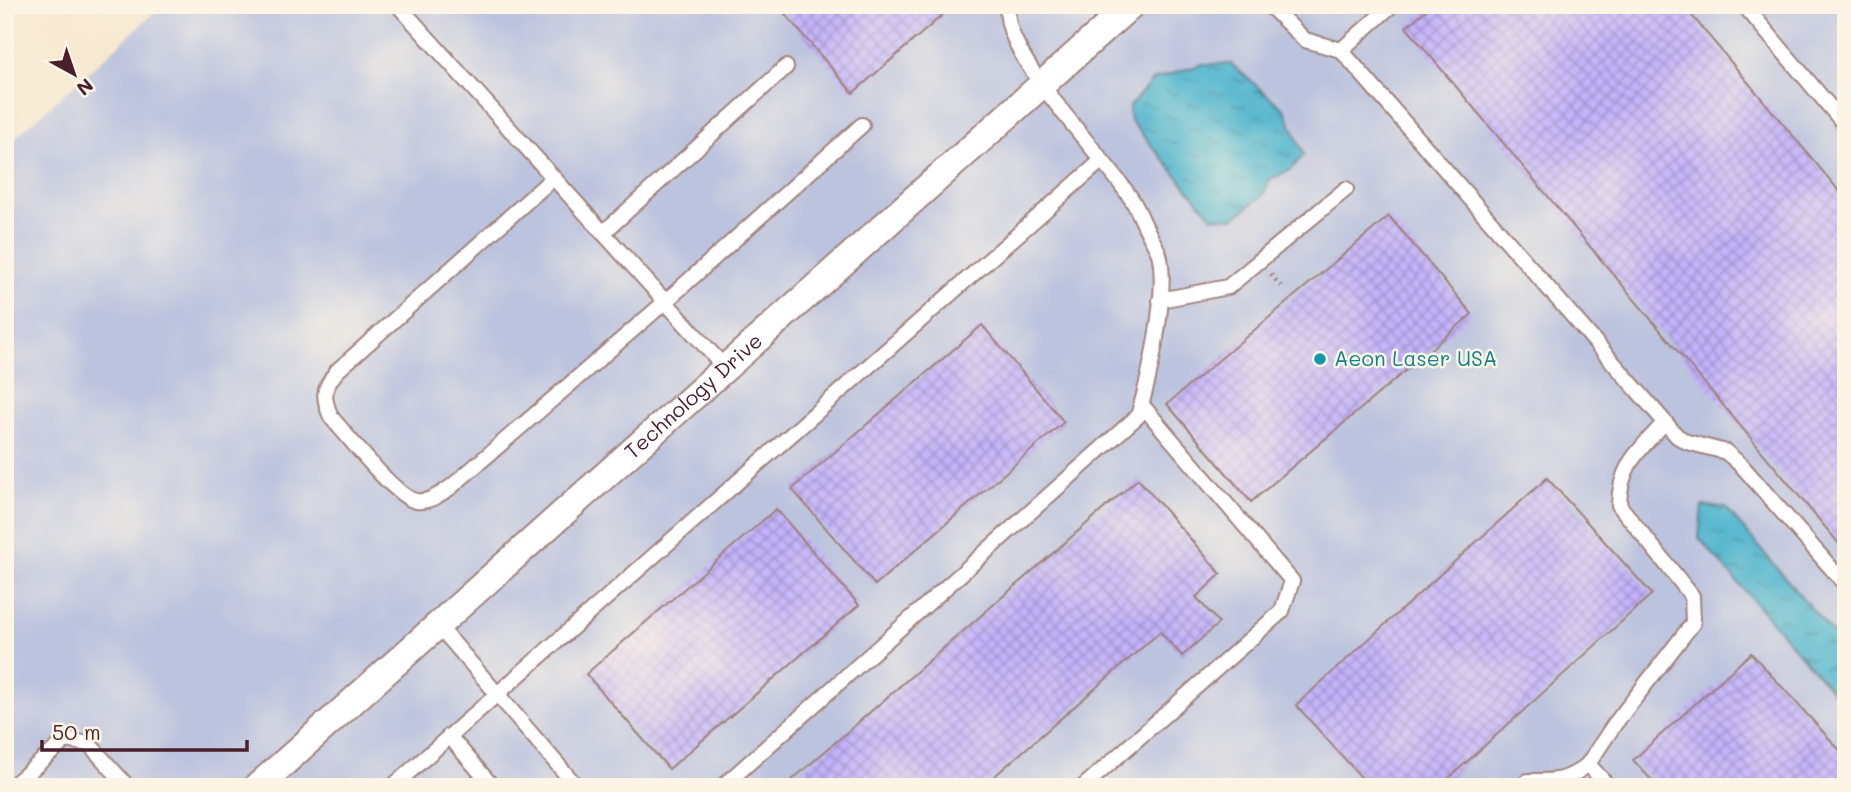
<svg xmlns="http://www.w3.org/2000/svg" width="1851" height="792" font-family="Mali,sans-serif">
<defs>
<pattern id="water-ripples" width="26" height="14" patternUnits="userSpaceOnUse" patternTransform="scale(1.75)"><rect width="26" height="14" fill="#4eb4cd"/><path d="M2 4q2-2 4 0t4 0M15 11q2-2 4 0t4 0" fill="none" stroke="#4392a7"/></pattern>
<pattern id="building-cross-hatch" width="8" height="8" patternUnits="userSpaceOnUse" patternTransform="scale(1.75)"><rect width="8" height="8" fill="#c3b3fb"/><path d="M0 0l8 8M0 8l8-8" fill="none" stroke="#a091cb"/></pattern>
</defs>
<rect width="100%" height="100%" fill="#fcf5e5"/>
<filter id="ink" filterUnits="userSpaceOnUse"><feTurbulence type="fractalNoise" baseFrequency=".0143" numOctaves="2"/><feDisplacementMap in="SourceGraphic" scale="14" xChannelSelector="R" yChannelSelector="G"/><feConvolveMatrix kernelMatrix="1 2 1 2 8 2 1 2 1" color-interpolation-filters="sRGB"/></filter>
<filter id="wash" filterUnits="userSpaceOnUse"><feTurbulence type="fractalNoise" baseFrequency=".00686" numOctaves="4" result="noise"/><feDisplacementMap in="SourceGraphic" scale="28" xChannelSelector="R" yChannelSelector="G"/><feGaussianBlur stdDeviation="1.57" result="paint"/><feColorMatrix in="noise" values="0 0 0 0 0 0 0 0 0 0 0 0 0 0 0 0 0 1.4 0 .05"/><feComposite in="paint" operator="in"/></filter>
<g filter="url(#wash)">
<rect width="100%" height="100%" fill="#f7e7cf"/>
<!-- industrial -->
<path fill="#bcc3de" d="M163,5H1846V787H5V147Z"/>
<!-- water -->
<g fill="url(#water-ripples)" stroke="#4c6a7c" stroke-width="2">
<path d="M1203,64H1231L1285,110L1304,155L1290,170L1269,180L1264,194L1234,218L1212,217L1130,120L1129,107L1152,80Z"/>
<path d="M1702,506L1725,507L1846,649V707L1699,538Z"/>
</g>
<g id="blocks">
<!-- building -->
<g fill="url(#building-cross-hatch)">
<path d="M777,5H954L853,93Z"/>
<path d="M1432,5H1683L1846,199V552L1406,27Z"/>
<path d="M1389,216L1472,314L1251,502L1167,404Z"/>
<path d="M982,325L1064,422L875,585L792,489Z"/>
<path d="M1547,478L1652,594L1439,787H1370L1296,705Z"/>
<path d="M1138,479L1221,574L1196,597L1219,623L1182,656L1160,632L982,787H784Z"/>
<path d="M776,509L859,605L669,769L586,674Z"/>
<path d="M1751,653L1846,757V787H1658L1633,760Z"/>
</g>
</g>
</g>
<g filter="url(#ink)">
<use href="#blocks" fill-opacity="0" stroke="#a0837d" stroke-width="2"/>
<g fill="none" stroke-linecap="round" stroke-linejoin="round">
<!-- lane casing -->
<g stroke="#a0837d" stroke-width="18">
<g id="lane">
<path d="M398,5L725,368"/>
<path d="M1269,5L1305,40L1341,50"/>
<path d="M1392,5L1341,50L1677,436L1687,442L1726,452L1742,466L1846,585"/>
<path d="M1744,5L1846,126"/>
<path d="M553,178L337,371C323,389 322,396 331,417C347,435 396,498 416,501C430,503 440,494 451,487L665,302L862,125"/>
<path d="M603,233L786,67"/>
<path d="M1160,300L1228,287L1346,189"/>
<path d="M438,625L577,787"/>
<path d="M449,736L493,787"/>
<path d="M1588,764L1614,725L1693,623L1692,596L1619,505C1620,464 1639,451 1665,422"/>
<path d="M11,787L66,740L89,744L128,787"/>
<path d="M392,787L1101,161"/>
<path d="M722,787L1138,416C1150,377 1167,298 1160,258C1159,250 1152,241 1149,234C1143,223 1139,211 1132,200C1107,158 998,53 1008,5"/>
<path d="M1083,787L1282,611L1292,581L1142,405"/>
<path d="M1522,787L1528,781C1555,781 1567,782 1588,764L1609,787"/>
</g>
</g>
<!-- street casing -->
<g stroke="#a0837d" stroke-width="30">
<g id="street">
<path id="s1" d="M257,787L1131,5"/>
</g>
</g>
<!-- path -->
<path stroke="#a0837d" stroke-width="4.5" stroke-dasharray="2 5" stroke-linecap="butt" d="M1271,274L1284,290"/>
<!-- lane -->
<use href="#lane" stroke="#fff" stroke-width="14"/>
<!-- street -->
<use href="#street" stroke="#fff" stroke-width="26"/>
</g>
</g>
<!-- markers -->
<circle fill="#0f9aa8" stroke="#fcf5e5" stroke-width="2.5" cx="1320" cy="359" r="7"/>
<g text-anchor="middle" stroke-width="5" stroke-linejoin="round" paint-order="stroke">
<!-- culture labels -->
<g font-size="21" fill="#0d838f" stroke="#fcf5e5" text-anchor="start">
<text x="1334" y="366">Aeon Laser USA</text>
</g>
<!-- street labels -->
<g font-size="21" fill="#4a1f2b" stroke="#fcf5e5">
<text dy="7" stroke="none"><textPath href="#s1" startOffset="586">Technology Drive</textPath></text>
</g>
</g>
<!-- margin -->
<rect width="1851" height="792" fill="none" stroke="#fcf5e5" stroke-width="28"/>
<!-- north arrow -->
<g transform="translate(74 74) rotate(140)" stroke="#fcf5e5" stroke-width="5" paint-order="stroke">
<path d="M0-5L12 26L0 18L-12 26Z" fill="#4a1f2b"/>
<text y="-10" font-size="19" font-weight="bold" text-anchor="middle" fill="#4a1f2b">N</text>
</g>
<!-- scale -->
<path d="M42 740v10h205v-10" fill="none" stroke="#4a1f2b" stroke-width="3.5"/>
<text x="52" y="740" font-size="21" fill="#4a1f2b" stroke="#fcf5e5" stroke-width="5" paint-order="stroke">50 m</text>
</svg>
